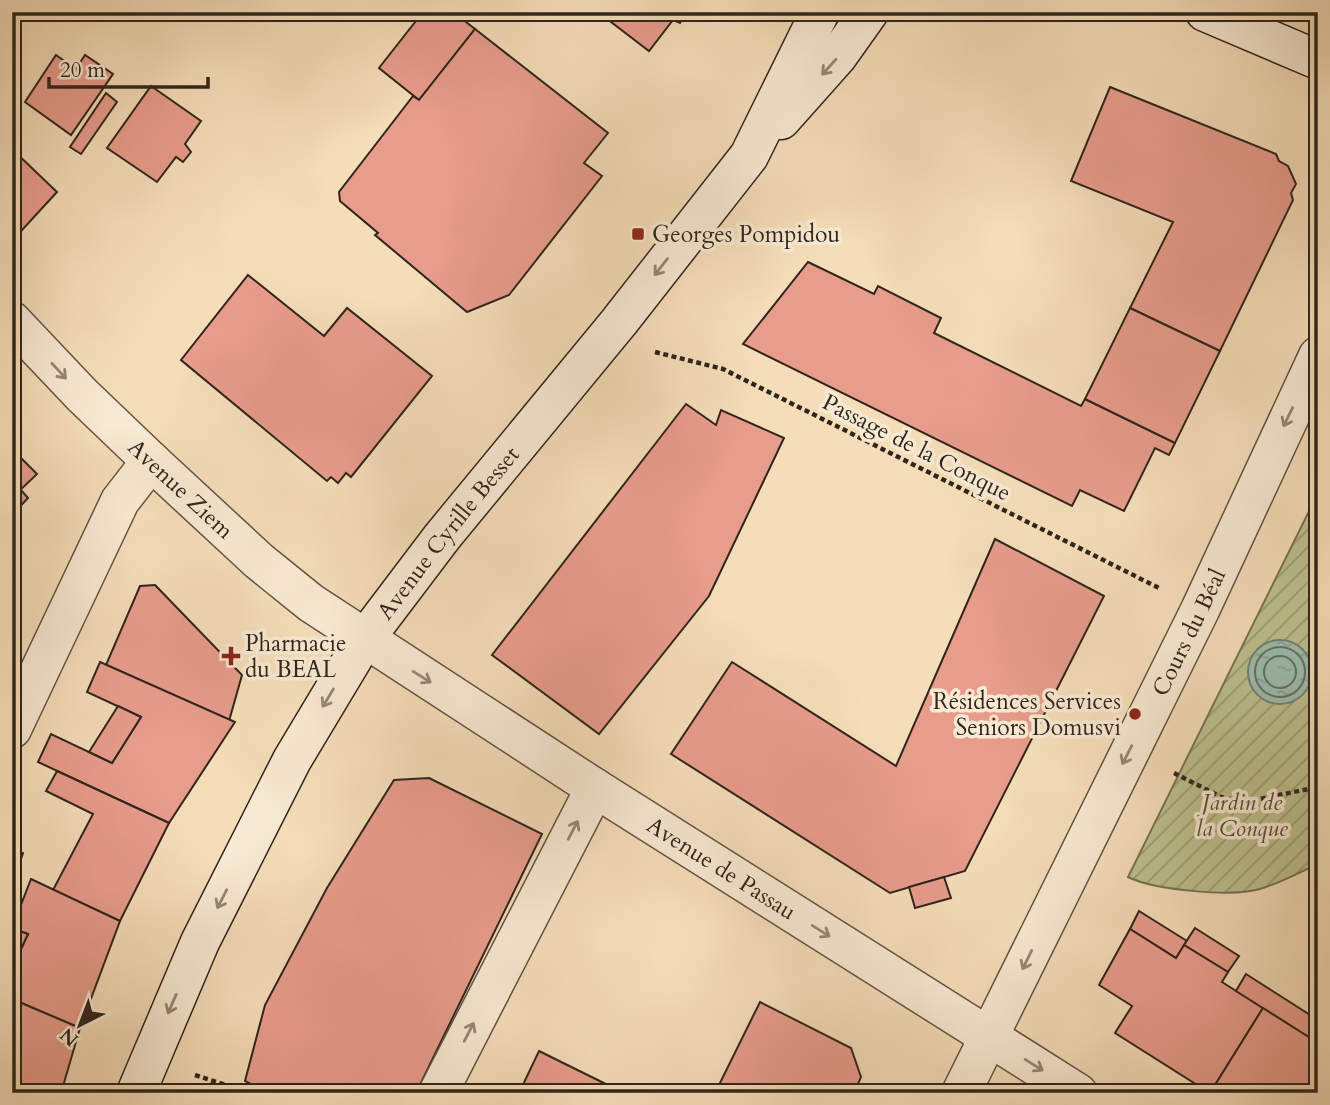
<svg xmlns="http://www.w3.org/2000/svg" width="1330" height="1105" font-family="Cardo,serif">
<defs>
<pattern id="garden-furrows" width="10" height="10" patternUnits="userSpaceOnUse" patternTransform="scale(1.75)"><rect width="10" height="10" fill="#bdc08e"/><path d="M-1 1l2-2M0 10L10 0M9 11l2-2" fill="none" stroke="#9a9c73"/></pattern>
<pattern id="water-ripples" width="26" height="14" patternUnits="userSpaceOnUse" patternTransform="scale(1.75)"><rect width="26" height="14" fill="#9cbcae"/><path d="M2 4q2-2 4 0t4 0M15 11q2-2 4 0t4 0" fill="none" stroke="#87a195"/></pattern>
</defs>
<rect width="100%" height="100%" fill="#f5ddb9"/>
<filter id="stains"><feTurbulence type="fractalNoise" baseFrequency=".00286" numOctaves="4"/><feColorMatrix values="0 0 0 0 .2 0 0 0 0 .09 0 0 0 0 .02 0 0 0 .5 -.17"/></filter>
<radialGradient id="worn" r=".72"><stop offset=".6" stop-color="#630" stop-opacity="0"/><stop offset="1" stop-color="#630" stop-opacity=".3"/></radialGradient>
<!-- garden -->
<path fill="url(#garden-furrows)" stroke="#767255" stroke-width="2" d="M1318,493V864C1300,872 1282,882 1263,888C1235,898 1154,890 1128,877Z"/>
<!-- water -->
<circle fill="url(#water-ripples)" stroke="#708074" stroke-width="2" cx="1280" cy="672" r="32"/>
<g fill="none" stroke-linecap="round" stroke-linejoin="round">
<!-- shore -->
<g stroke="#667065" stroke-width="2">
<circle cx="1280" cy="672" r="25"/>
<circle cx="1280" cy="672" r="16"/>
</g>
</g>
<!-- building -->
<g fill="#e89c8c" stroke="#2f251c" stroke-width="2">
<path d="M423,12H453L475,29L419,100L379,68Z"/>
<path d="M598,12H684L680,23L673,20L649,51Z"/>
<path d="M475,29L608,133L584,163L602,176L509,295L467,312L375,235L378,233L340,201L339,192L413,96L419,100Z"/>
<path d="M56,55L76,69L85,55L113,74L71,135L25,102Z"/>
<path d="M151,86L201,121L185,144L191,152L183,162L176,157L157,182L107,148Z"/>
<path d="M1110,87L1276,154L1279,161L1288,166L1296,184L1291,193L1293,200L1220,351L1130,308L1173,222L1071,181Z"/>
<path d="M106,93L117,102L81,154L70,147Z"/>
<path d="M12,149L57,192L12,241Z"/>
<path d="M808,262L874,294L878,286L941,318L934,333L1081,406L1085,399L1175,443L1169,455L1155,448L1124,511L1080,490L1072,506L743,344Z"/>
<path d="M248,275L324,336L347,308L432,376L351,477L346,473L338,483L331,477L327,481L181,360Z"/>
<path d="M1130,308L1220,351L1175,443L1085,399Z"/>
<path d="M686,404L716,425L721,410L784,438L709,596L599,734L492,655Z"/>
<path d="M12,449L37,474L12,498Z"/>
<path d="M21,490L28,498L13,514L12,498Z"/>
<path d="M995,539L1104,596L965,871L890,893L671,754L732,662L896,766Z"/>
<path d="M155,585L242,675L229,721L106,665L140,586Z"/>
<path d="M100,662L235,722L169,823L38,762L51,734L112,763L141,717L87,692Z"/>
<path d="M118,706L141,717L112,763L89,752Z"/>
<path d="M57,771L169,823L120,921L53,890L93,814L46,791Z"/>
<path d="M429,778L542,834L416,1093H269L245,1081L265,1005L327,888L394,780Z"/>
<path d="M12,849L23,853L16,873L12,871Z"/>
<path d="M944,877L951,898L915,908L909,887Z"/>
<path d="M31,879L120,921L80,1028L12,999V946L21,949L28,934L12,928Z"/>
<path d="M1139,911L1187,941L1176,958L1130,929Z"/>
<path d="M12,928L28,934L21,949L12,946Z"/>
<path d="M1195,928L1239,956L1228,972L1184,945Z"/>
<path d="M1130,929L1176,958L1184,945L1228,972L1222,982L1263,1008L1210,1093L1115,1033L1132,1006L1099,985Z"/>
<path d="M1246,974L1318,1020V1043L1236,991Z"/>
<path d="M12,999L80,1028L61,1093H12Z"/>
<path d="M760,1002L851,1048L861,1077L854,1093H715Z"/>
<path d="M1263,1008L1318,1043V1093H1210Z"/>
<path d="M539,1051L624,1093H519Z"/>
</g>
<g fill="none" stroke-linecap="round" stroke-linejoin="round">
<!-- street casing -->
<g stroke="#605343" stroke-width="41">
<g id="street">
<path id="s1" d="M12,321L82,395L151,461L259,561L311,603L595,788L1078,1093"/>
<path d="M12,729L120,501L151,461"/>
<path d="M438,1093L595,788"/>
<path id="s2" d="M961,1093L1200,610L1318,356"/>
</g>
</g>
<!-- secondary casing -->
<g stroke="#2f251c" stroke-width="41">
<g id="secondary">
<path d="M1205,12L1318,60"/>
<path d="M781,120L837,57L869,12"/>
<path id="s3" d="M136,1093L200,942L292,760L364,640L442,537L619,322L749,156L820,12"/>
</g>
</g>
<!-- path -->
<g stroke="#2f251c" stroke-width="4.5" stroke-dasharray="5 3.5" stroke-linecap="butt">
<path d="M655,352L723,369L1159,588"/>
<path d="M1174,773L1221,797L1245,802L1318,787"/>
<path d="M195,1075L250,1093"/>
</g>
<!-- street -->
<use href="#street" stroke="#f8e9d2" stroke-width="38"/>
<!-- secondary -->
<use href="#secondary" stroke="#f8e9d2" stroke-width="38"/>
</g>
<!-- one-way arrows -->
<defs><path id="oneway-shaft" d="M-6 0H5M1.5-3L5.5 0L1.5 3" fill="none" stroke-width="1.6" stroke-linecap="round" stroke-linejoin="round" transform="scale(1.75)"/></defs>
<g stroke="#948777">
<use href="#oneway-shaft" transform="translate(829 67) rotate(132)"/>
<use href="#oneway-shaft" transform="translate(661 267) rotate(128)"/>
<use href="#oneway-shaft" transform="translate(59 371) rotate(47)"/>
<use href="#oneway-shaft" transform="translate(1288 417) rotate(116)"/>
<use href="#oneway-shaft" transform="translate(422 677) rotate(32)"/>
<use href="#oneway-shaft" transform="translate(328 698) rotate(121)"/>
<use href="#oneway-shaft" transform="translate(1127 755) rotate(117)"/>
<use href="#oneway-shaft" transform="translate(573 830) rotate(-63)"/>
<use href="#oneway-shaft" transform="translate(222 899) rotate(117)"/>
<use href="#oneway-shaft" transform="translate(821 931) rotate(32)"/>
<use href="#oneway-shaft" transform="translate(1027 960) rotate(116)"/>
<use href="#oneway-shaft" transform="translate(172 1004) rotate(114)"/>
<use href="#oneway-shaft" transform="translate(469 1032) rotate(-63)"/>
<use href="#oneway-shaft" transform="translate(1034 1065) rotate(32)"/>
</g>
<!-- markers -->
<g fill="#8f2418" stroke="#f8e9d2" stroke-width="2.5">
<rect x="631" y="227" width="14" height="14" rx="3.5"/>
<path d="M227.5 645.5h7v7h7v7h-7v7h-7v-7h-7v-7h7z"/>
<circle cx="1135" cy="714" r="7"/>
</g>
<g text-anchor="middle" stroke-width="7" stroke-linejoin="round" paint-order="stroke">
<!-- poi labels -->
<g font-size="23" fill="#2f251c" stroke="#f8e9d2" text-anchor="start">
<text x="652" y="242">Georges Pompidou</text>
<text x="245" y="651">Pharmacie<tspan x="245" dy="26">du BEAL</tspan></text>
<text x="1121" y="709" text-anchor="end">Résidences Services<tspan x="1121" dy="26">Seniors Domusvi</tspan></text>
</g>
<!-- street labels -->
<g font-size="23" fill="#2f251c" stroke="#f8e9d2">
<text transform="translate(917 447) rotate(27)" y="8">Passage de la Conque</text>
<text dy="8" stroke="none"><textPath href="#s1" startOffset="238">Avenue Ziem</textPath></text>
<text dy="8" stroke="none"><textPath href="#s3" startOffset="644">Avenue Cyrille Besset</textPath></text>
<text dy="8" stroke="none"><textPath href="#s2" startOffset="514">Cours du Béal</textPath></text>
<text dy="8" stroke="none"><textPath href="#s1" startOffset="900">Avenue de Passau</textPath></text>
</g>
<!-- park labels -->
<g font-size="23" font-style="italic" fill="#524c38" stroke="#f8e9d2">
<text x="1242" y="810">Jardin de<tspan x="1242" dy="26">la Conque</tspan></text>
</g>
</g>
<!-- margin -->
<rect width="1330" height="1105" fill="none" stroke="#f5ddb9" stroke-width="42"/>
<rect x="14" y="14" width="1302" height="1077" fill="none" stroke="#2f251c" stroke-width="3.5"/>
<rect x="21" y="21" width="1288" height="1063" fill="none" stroke="#2f251c" stroke-width="2"/>
<!-- north arrow -->
<g transform="translate(80 1025) rotate(222)" stroke="#f8e9d2" stroke-width="5" paint-order="stroke">
<path d="M0-5L12 26L0 18L-12 26Z" fill="#2f251c"/>
<text y="-10" font-size="19" font-weight="bold" text-anchor="middle" fill="#2f251c">N</text>
</g>
<!-- scale -->
<path d="M49 77v10h159v-10" fill="none" stroke="#2f251c" stroke-width="3.5"/>
<text x="60" y="77" font-size="21" fill="#2f251c" stroke="#f8e9d2" stroke-width="5" paint-order="stroke">20 m</text>
<rect width="100%" height="100%" filter="url(#stains)"/>
<rect width="100%" height="100%" fill="url(#worn)"/>
</svg>
